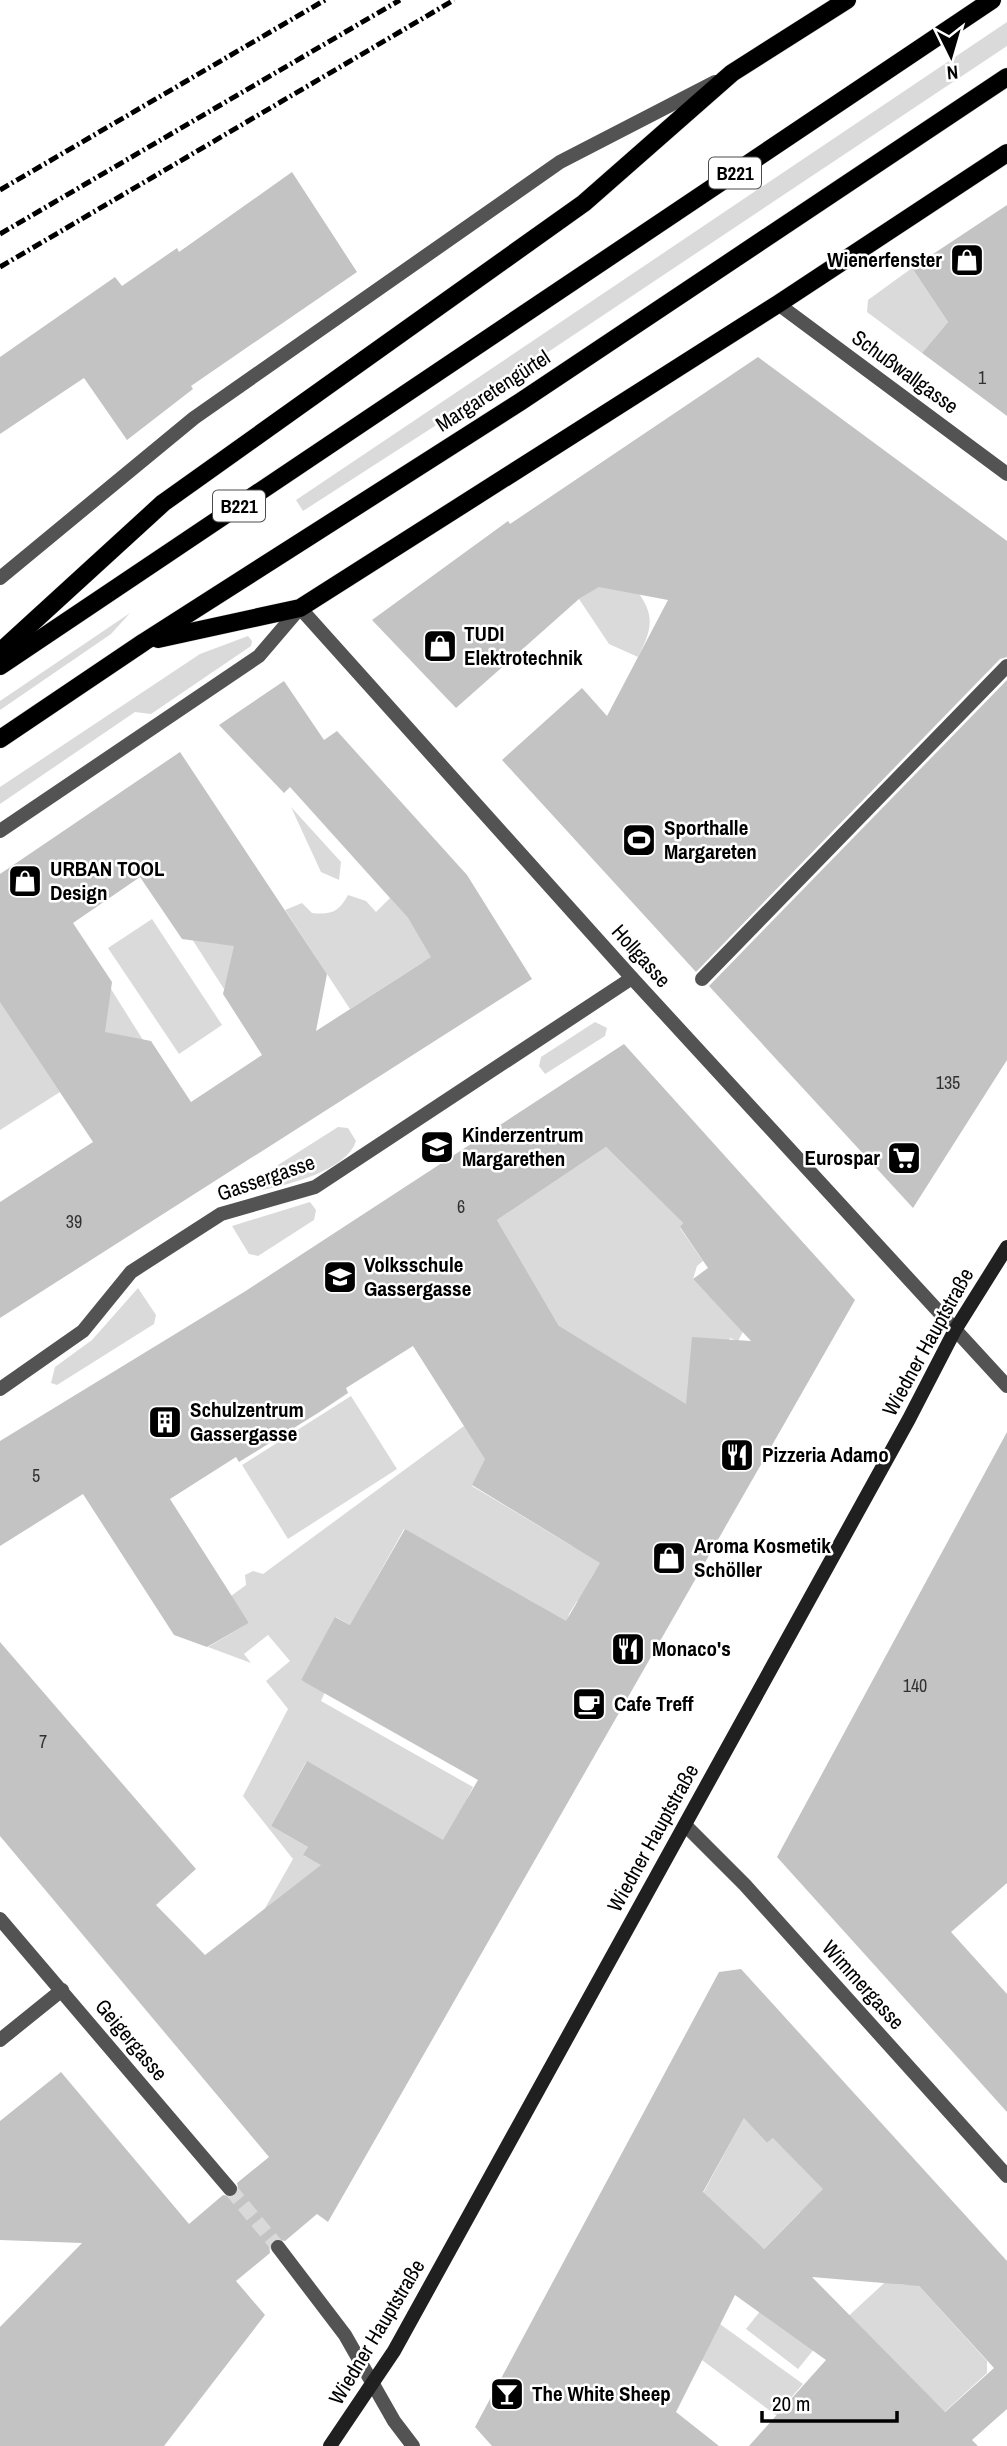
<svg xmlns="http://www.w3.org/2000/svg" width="1007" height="2446" font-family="'Archivo Narrow',sans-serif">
<rect width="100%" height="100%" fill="#fff"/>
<!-- green -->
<g fill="#dadada">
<path d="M1007,22V46L500,384L303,511L296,500Z"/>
<path d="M912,268L948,322L922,353L867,312L868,300Z"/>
<path d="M605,583H632C654,614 655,623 638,657L609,644L579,599Z"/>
<path d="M130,613L111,634L0,710V701Z"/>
<path d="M248,636L252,641L251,646L151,714L135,712L0,804V787L200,654Z"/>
<path d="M291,807L341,862L339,880L321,872Z"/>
<path d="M348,895L366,901L376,912L390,898L408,918L435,962H423L350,1009L285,910L302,903L312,913C331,915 339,912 348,895Z"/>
<path d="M152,919L222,1025L179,1054L108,948Z"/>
<path d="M248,920L224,989L192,939Z"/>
<path d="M111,989L143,1040L101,1064L73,1023Z"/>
<path d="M0,1001L60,1092L0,1130Z"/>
<path d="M595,1022L607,1028L605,1036L545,1074L539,1066L541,1057Z"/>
<path d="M338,1127L348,1128L356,1141C347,1170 290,1184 263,1190L256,1179Z"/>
<path d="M606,1147L683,1223L680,1228L703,1261L697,1266L693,1279L709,1296L714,1294L752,1315L738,1341L730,1338L685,1431L663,1390L571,1334L566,1338L497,1220Z"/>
<path d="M310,1202L316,1210L314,1220L258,1256L249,1254L232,1226Z"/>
<path d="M138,1288L156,1315L154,1324L57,1385L51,1383L55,1367L92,1340Z"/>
<path d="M351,1396L397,1469L288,1539L242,1465Z"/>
<path d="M503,1424L472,1486L572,1546L617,1539L591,1578L586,1605L577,1601L569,1614L560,1649L538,1605L404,1529L370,1590L414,1661L336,1617L301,1680L325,1692L321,1701L473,1787L467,1799L472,1802L435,1867L306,1762L271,1826L308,1847L304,1856L392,1894L264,1910L293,1859L243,1796L288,1709L266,1681L290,1661L268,1635L244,1654L251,1663L208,1647L249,1623L231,1596L246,1585L245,1575L253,1571L263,1574L464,1426Z"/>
<path d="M751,2105L756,2131L767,2143L778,2134L839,2205L823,2228L800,2212L756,2257L706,2195L696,2206Z"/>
<path d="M895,2273V2284L907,2285L908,2274L987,2361V2373L916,2438L775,2446L777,2416L702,2360L713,2319L803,2384L789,2400L805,2413L841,2372L815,2348L798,2369L746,2329L761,2310L815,2347Z"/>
</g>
<!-- building -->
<g fill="#c3c3c3" fill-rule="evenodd">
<path d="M292,172L357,272L191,386L193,389L127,440L84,378L0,434V357L115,277L122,286L177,248L179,252Z"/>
<path d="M1007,205V416L922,353L948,322L912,268Z"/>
<path d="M758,357L1007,541V657L1000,659L696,972L502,760L582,688L607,716L668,600L599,587L579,599L456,708L372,620L508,521L510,524Z"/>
<path d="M1007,680V1060L913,1208L709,986Z"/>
<path d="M284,681L324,740L337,731L467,875L532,979L0,1318V1202L93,1142L0,1002V874L180,752L327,974L316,1031L431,957L408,918L290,787L284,793L219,725ZM140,877L182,939L234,946L223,994L262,1055L191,1102L151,1041L105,1032L112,982L73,923Z"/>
<path d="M624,1044L855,1300L328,2222L317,2214L285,2241L273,2239L269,2244L270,2253L236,2281L265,2315L164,2446H0V2327L82,2243L0,2240V2121L61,2072L189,2224L223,2195L236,2197L239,2192L237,2183L269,2157L0,1836V1642L196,1869L156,1905L205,1955L321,1865L303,1855L308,1847L271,1826L307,1761L443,1840L478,1780L301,1680L335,1617L350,1625L405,1529L566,1621L600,1563L472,1485L485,1459L413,1346L346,1388L348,1393L318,1413L239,1462L236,1457L170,1499L249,1623L207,1647L174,1635L83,1494L0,1546V1441L244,1292ZM606,1147L683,1223L680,1227L708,1268L693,1279L751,1341L692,1337L686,1404L559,1326L497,1220Z"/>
<path d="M1007,1432V1883L951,1932L1007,1994V2112L777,1857Z"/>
<path d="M741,1969L1007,2261V2409L972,2440L978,2446H749L826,2360L735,2295L676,2412L719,2446H492L475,2427L719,1972ZM744,2118L767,2143L773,2138L823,2189L764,2249L703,2192ZM812,2277L919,2286L994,2368L945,2412Z"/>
</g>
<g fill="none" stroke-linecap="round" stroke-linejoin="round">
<!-- street-tunnel -->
<path stroke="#d9d9d9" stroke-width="14" stroke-dasharray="14 7" stroke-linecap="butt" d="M230,2189L278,2247"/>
<!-- primary casing -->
<g stroke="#dbdbdb" stroke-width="19">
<g id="primary">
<path d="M158,639L300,608L778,304L1007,153"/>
<path d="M0,652L163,503L584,203L732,73L847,0"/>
<path d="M0,666L992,0"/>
<path d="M0,739L144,642L520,402L1007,77"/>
</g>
</g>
<!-- lane -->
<g stroke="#535353" stroke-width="14">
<path d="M0,578L194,418L560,162L715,82"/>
<path d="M702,979L1007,666"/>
</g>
<!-- street -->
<g stroke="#535353" stroke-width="14">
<path d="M778,304L1007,474"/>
<path d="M0,831L259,656L300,608L632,978L1007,1386"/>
<path d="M0,1389L83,1331L131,1272L221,1214L315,1187L632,978"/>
<path d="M685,1825L745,1885L1007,2176"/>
<path d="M0,1919L230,2189"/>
<path d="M0,2040L62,1990"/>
<path d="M278,2247L345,2335L394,2421L413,2446"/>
</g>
<!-- secondary -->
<path stroke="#202020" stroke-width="14" d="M330,2446L394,2351L909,1419L955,1330L1007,1247"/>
<!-- primary -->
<use href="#primary" stroke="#000" stroke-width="18"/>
<!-- rail -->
<g stroke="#000" stroke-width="5" stroke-dasharray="10 3.5 2 3.5" stroke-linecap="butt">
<path d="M0,190L325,0"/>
<path d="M0,234L400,0"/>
<path d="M0,267L454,0"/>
</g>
</g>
<!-- icons -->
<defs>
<g id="shop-square" transform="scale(1.75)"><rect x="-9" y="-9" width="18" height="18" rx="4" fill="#000" stroke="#fff"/><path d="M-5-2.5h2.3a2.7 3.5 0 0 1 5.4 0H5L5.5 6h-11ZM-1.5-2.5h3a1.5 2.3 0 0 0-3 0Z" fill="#fff"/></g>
<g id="stadium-square" transform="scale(1.75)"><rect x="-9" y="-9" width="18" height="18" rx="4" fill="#000" stroke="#fff"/><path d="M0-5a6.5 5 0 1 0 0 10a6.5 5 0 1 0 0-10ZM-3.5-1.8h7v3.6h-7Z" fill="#fff"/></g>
<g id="school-square" transform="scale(1.75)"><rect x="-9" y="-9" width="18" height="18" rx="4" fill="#000" stroke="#fff"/><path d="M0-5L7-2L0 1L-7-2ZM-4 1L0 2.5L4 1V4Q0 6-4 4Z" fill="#fff"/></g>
<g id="supermarket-square" transform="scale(1.75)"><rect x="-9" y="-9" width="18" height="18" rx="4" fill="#000" stroke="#fff"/><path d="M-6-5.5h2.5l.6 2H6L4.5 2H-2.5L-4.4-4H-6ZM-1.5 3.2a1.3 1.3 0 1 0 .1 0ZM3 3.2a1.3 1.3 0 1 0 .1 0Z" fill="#fff"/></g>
<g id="building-square" transform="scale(1.75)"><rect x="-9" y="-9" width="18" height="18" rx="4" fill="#000" stroke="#fff"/><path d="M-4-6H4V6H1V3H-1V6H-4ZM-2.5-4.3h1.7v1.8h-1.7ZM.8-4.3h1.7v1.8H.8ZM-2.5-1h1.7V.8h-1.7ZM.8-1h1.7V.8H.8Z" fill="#fff"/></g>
<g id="restaurant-square" transform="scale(1.75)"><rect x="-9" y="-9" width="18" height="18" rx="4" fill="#000" stroke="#fff"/><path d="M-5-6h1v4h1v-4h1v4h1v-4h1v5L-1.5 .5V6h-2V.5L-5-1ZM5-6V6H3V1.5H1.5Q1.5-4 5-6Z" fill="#fff"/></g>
<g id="cafe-square" transform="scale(1.75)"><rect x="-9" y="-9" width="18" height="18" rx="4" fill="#000" stroke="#fff"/><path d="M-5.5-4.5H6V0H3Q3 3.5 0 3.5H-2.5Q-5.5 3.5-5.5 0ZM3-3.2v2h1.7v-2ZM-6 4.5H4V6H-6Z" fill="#fff"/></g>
<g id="bar-square" transform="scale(1.75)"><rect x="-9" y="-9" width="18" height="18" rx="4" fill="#000" stroke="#fff"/><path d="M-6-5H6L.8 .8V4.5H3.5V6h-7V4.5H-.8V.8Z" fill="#fff"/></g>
</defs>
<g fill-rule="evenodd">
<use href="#shop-square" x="967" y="260"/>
<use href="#shop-square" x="440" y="646"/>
<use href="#stadium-square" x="639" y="840"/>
<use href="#shop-square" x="25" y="881"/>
<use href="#school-square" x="437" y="1147"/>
<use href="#supermarket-square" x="904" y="1158"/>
<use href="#school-square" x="340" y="1277"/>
<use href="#building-square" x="165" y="1422"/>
<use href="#restaurant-square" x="737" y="1455"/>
<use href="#shop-square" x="669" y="1558"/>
<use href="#restaurant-square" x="628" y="1649"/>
<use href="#cafe-square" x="589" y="1704"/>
<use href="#bar-square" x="507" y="2394"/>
</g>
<g text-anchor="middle" stroke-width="5" stroke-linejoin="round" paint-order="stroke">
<!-- number labels -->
<g font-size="18" fill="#313131">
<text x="982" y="384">1</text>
<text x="948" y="1089">135</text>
<text x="461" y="1213">6</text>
<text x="74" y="1228">39</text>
<text x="36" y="1482">5</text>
<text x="915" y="1692">140</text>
<text x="43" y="1748">7</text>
</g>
<!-- shield labels -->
<g fill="#fff" stroke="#4c4c4c" stroke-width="2">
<rect x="709" y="157.5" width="52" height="31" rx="5"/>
<rect x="213" y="490.5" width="52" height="31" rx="5"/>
</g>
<g font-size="19" font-weight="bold" fill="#000">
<text x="735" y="180">B221</text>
<text x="239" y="513">B221</text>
</g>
<!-- poi labels -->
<g font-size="21" font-weight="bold" fill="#000" stroke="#fff" text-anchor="start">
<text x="942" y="267" text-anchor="end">Wienerfenster</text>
<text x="464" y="641">TUDI<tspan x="464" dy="24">Elektrotechnik</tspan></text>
<text x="664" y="835">Sporthalle<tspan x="664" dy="24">Margareten</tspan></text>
<text x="50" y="876">URBAN TOOL<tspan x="50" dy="24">Design</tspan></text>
<text x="462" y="1142">Kinderzentrum<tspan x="462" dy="24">Margarethen</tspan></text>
<text x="880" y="1165" text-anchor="end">Eurospar</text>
<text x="364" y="1272">Volksschule<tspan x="364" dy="24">Gassergasse</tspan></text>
<text x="190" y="1417">Schulzentrum<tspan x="190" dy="24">Gassergasse</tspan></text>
<text x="762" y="1462">Pizzeria Adamo</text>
<text x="694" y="1553">Aroma Kosmetik<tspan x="694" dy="24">Schöller</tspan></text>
<text x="652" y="1656">Monaco's</text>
<text x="614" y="1711">Cafe Treff</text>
<text x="532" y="2401">The White Sheep</text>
</g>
<!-- street labels -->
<g font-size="21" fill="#000" stroke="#fff">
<text transform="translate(905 372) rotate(36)" y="7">Schußwallgasse</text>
<text transform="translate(493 391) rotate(-33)" y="7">Margaretengürtel</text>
<text transform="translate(641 956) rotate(48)" y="7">Hollgasse</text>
<text transform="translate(266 1178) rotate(-19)" y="7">Gassergasse</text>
<text transform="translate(928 1342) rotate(-61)" y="7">Wiedner Hauptstraße</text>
<text transform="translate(653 1838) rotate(-61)" y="7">Wiedner Hauptstraße</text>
<text transform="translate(863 1985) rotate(48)" y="7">Wimmergasse</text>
<text transform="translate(131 2040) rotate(50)" y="7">Geigergasse</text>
<text transform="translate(377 2332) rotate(-59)" y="7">Wiedner Hauptstraße</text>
</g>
</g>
<!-- north arrow -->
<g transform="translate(951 56) rotate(175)" stroke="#ffffff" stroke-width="5" paint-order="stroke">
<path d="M0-5L12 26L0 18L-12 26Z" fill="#000000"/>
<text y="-10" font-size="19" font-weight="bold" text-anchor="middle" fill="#000000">N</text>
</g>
<!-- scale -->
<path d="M762 2411v10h135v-10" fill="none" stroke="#000000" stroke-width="3.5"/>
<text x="772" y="2411" font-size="21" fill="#000000" stroke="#ffffff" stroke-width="5" paint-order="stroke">20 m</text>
</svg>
